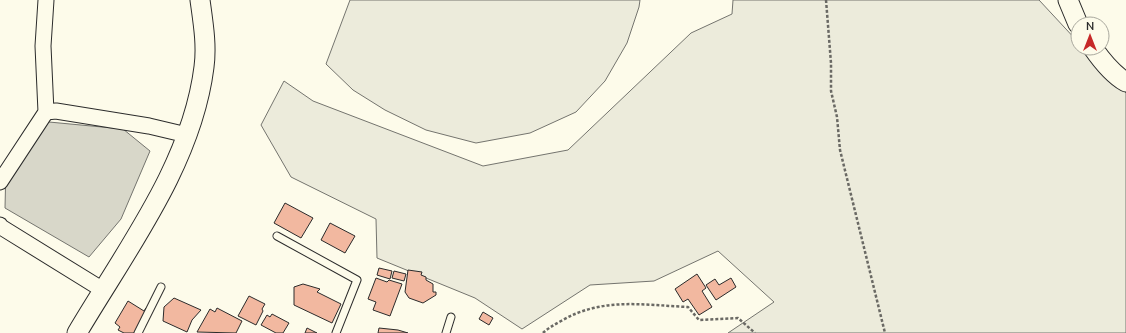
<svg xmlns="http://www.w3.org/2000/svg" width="1126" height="333" font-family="'Nunito Sans',sans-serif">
<rect width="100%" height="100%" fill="#fdfbea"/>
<!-- green -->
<g fill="#ecebdb" stroke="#74746e">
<path d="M350,0H640L639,7L627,43L605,81L576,112L530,133L476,143L426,130L385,110L353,90L326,64Z"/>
<path d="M733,0H1039L1078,42V48H1084L1126,93V333H728L774,302L718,251L654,281L590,285L522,329L475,298L377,258L376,219L291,177L261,125L284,81L313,101L483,166L568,150L691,33L732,14Z"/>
</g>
<!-- water -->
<path fill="#d8d7c9" stroke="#74746e" d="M49,122L123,129L150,151L121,219L89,257L5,208L6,165Z"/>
<!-- building -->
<g fill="#f2b8a0" stroke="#2b2b2b">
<path d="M285,203L313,218L301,238L274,223Z"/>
<path d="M330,223L355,236L345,253L321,240Z"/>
<path d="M379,268L392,271L390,279L377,275Z"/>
<path d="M408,270L422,272L421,275L426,277V280L433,284V292H436V295L423,303L409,298L405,292Z"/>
<path d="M394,271L406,274L404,281L392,278Z"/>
<path d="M697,274L706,288L702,291L712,307L699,315L688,299L683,302L675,289Z"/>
<path d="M376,278L387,282L389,280L402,284L390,316L373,310L376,302L368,299Z"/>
<path d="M731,278L736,287L716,300L706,285L715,279L719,285Z"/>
<path d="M303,284L320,289L317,292L341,304L332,323L294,305V287Z"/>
<path d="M249,296L265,304L262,309L263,311L256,325L238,316Z"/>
<path d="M174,298L201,310L192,320L187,332L163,321L164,307Z"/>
<path d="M128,301L144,311L146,308L148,311L134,333H124L118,330L120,327L115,323Z"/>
<path d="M217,308L242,321L236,333L197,332L210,309L215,312Z"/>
<path d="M483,312L493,318L489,325L479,319Z"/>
<path d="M272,314L289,323L283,333H276L261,325L267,315L270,317Z"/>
<path d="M307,328L317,333H305Z"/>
<path d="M379,328L398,330L408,333H378Z"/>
</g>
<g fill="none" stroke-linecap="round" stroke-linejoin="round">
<!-- service casing -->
<g stroke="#2b2b2b" stroke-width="9">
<g id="service">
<path d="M277,236L357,280L336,333"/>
<path d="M138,333L161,287"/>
<path d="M446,333L451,317"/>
</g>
</g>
<!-- minor casing -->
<g stroke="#2b2b2b" stroke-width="17">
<g id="minor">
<path d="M46,112L56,111L149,126L187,135"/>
<path d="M0,182L46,112L43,46L46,0"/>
<path d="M0,225L1,227L103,290"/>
</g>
</g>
<!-- tertiary casing -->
<g stroke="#2b2b2b" stroke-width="21">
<g id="tertiary">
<path d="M1068,0L1078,24"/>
<path d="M1093,48C1102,61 1112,74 1126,82"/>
<path d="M77,333C126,250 192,164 204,67C207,45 203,22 200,0"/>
</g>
</g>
<!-- path -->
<g stroke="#6a6964" stroke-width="2.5" stroke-dasharray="3 2" stroke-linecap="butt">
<path d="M826,0L831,63V91L837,117L840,150L885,333"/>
<path d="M543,333C548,328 554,325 561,321C602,297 643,305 688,307L699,320L738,318L755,333"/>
</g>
<!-- service -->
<use href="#service" stroke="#fdfbea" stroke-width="7"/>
<!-- minor -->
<use href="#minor" stroke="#fdfbea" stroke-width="15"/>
<!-- tertiary -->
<use href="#tertiary" stroke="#fdfbea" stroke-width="19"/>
</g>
<!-- north arrow -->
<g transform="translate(1090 36)"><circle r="19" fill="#fdfbea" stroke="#a9a89e"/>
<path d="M0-3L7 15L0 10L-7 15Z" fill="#c62828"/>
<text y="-6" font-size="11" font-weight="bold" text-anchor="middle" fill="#2b2b2b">N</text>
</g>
</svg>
